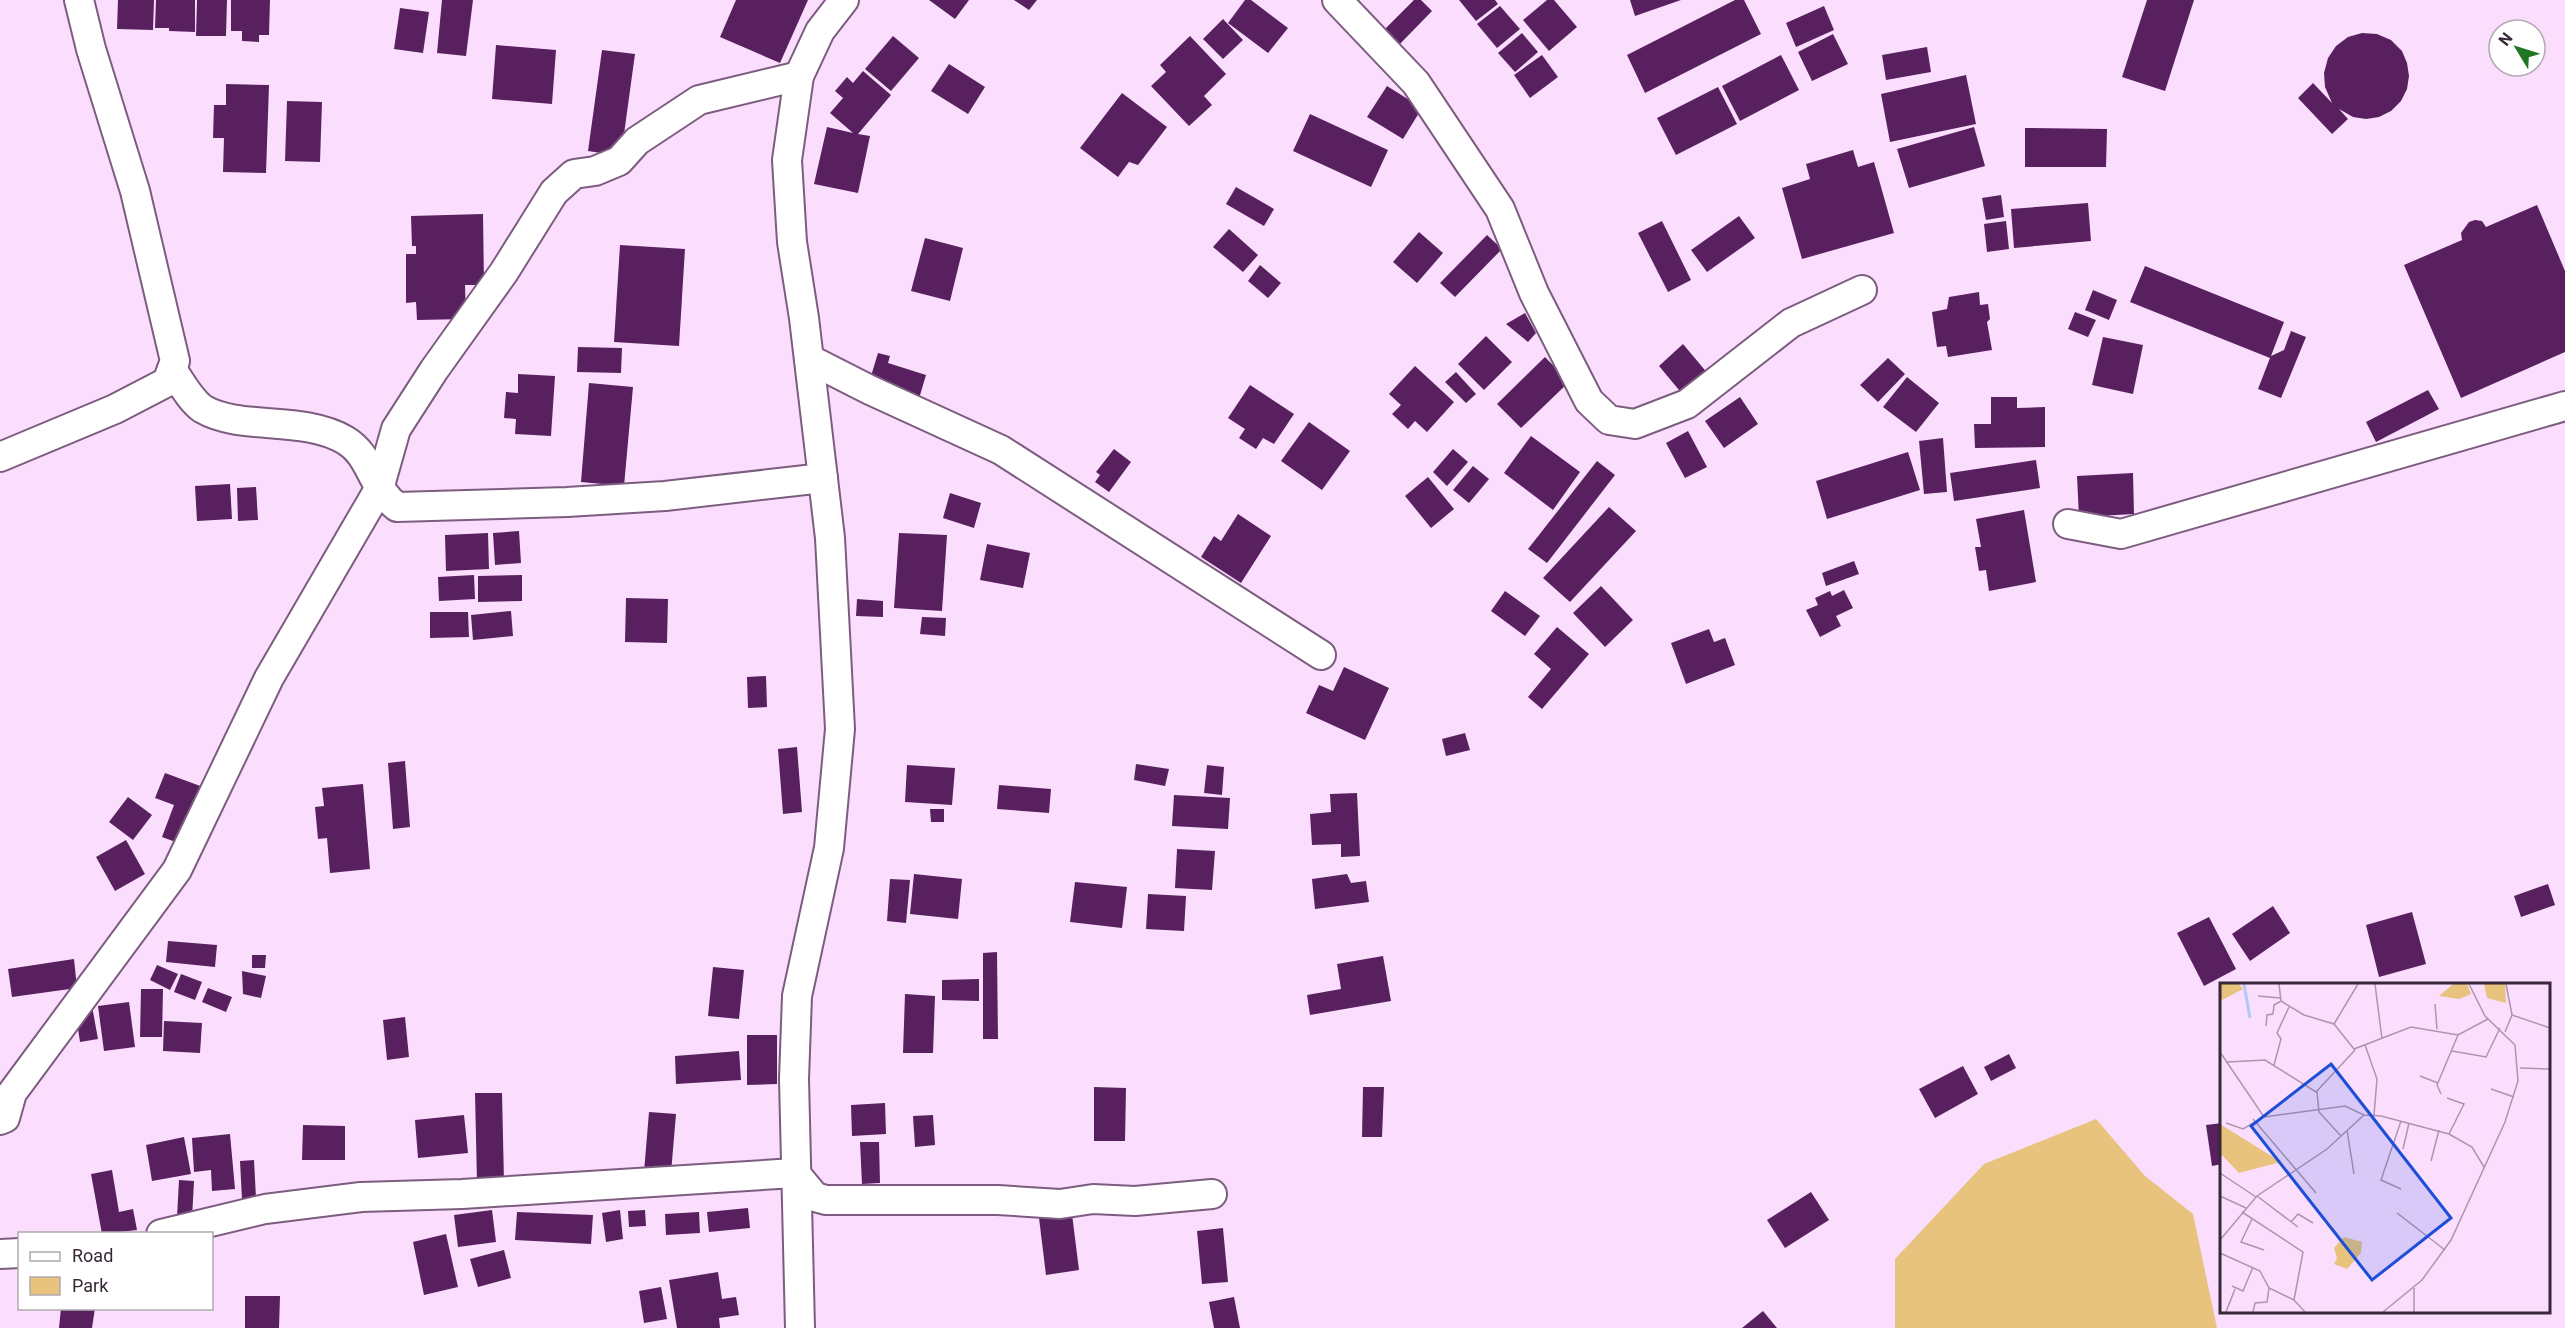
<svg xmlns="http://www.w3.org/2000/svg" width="2565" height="1328" font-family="Roboto,sans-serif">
<rect width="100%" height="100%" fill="#fbdefe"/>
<!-- green -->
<path fill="#e7c37d" d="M2096,1119L2145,1176L2193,1214L2217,1328H1895V1259L1984,1164Z"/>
<!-- building -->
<g fill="#58205e">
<path d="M118,0H154L153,30L117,29Z"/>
<path d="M156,0H195V32L169,31V28H155Z"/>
<path d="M197,0H227L226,36H196Z"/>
<path d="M231,0H270L269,35H259V42L242,41V31H231Z"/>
<path d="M442,0H473L466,56L437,53Z"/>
<path d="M736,0H808L780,63L720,37Z"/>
<path d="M929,0H969L955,19Z"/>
<path d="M1014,0H1037L1029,10Z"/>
<path d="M1245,0H1251L1288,28L1268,53L1228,23Z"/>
<path d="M1414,0H1421L1432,11L1396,48L1381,33Z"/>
<path d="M1459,0H1495L1498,4L1476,21Z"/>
<path d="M1547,0H1554L1577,27L1549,51L1523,20Z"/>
<path d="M1630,0H1681L1635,16Z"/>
<path d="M1735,0H1744L1761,34L1645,93L1627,55Z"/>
<path d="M2147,0H2194L2165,91L2122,77Z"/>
<path d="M1500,6L1520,29L1497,48L1477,24Z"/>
<path d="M1824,6L1834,30L1796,47L1786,23Z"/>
<path d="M400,8L429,12L423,53L394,49Z"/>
<path d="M1223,19L1243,40L1223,59L1203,39Z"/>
<path d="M1522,33L1538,52L1515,72L1498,53Z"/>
<path d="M2362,33L2377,34L2391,40L2402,51L2407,63L2409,76L2407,89L2401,101L2391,111L2379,117L2366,119L2353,117L2339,109L2348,119L2332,134L2298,98L2313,83L2332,103L2325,87L2324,73L2328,58L2336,46L2348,37Z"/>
<path d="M1833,34L1848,64L1812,81L1798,52Z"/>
<path d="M893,36L919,58L891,91L865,69Z"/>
<path d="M1190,36L1226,74L1204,96L1212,105L1189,126L1151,86L1166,72L1160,65Z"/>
<path d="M496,45L556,50L552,104L492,99Z"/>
<path d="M1927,47L1931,72L1886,80L1882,55Z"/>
<path d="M602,50L635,54L621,156L588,151Z"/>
<path d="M1542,55L1558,77L1530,98L1514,75Z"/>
<path d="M1781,55L1799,90L1740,121L1722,86Z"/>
<path d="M949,64L985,87L968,114L931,91Z"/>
<path d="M863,71L891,95L858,134L870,136L858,193L814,184L827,127L853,133L830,113L843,98L835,91L847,77L853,83Z"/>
<path d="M1966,75L1976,124L1890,142L1881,94Z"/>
<path d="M226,84L269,85L266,173L223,172L224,138H213L214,105H226Z"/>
<path d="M1387,86L1422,108L1403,139L1367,117Z"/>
<path d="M1718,87L1737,124L1676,155L1657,118Z"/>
<path d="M1122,93L1167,127L1138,165L1129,162L1118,177L1080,148Z"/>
<path d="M287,101L322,102L320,162L285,161Z"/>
<path d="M1310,114L1388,150L1371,187L1293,151Z"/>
<path d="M1974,127L1985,166L1909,188L1897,149Z"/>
<path d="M2025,128L2107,129L2106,167H2025Z"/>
<path d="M1853,150L1858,167L1874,162L1894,233L1802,259L1782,188L1810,179L1806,164Z"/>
<path d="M1236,187L1274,209L1264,226L1226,204Z"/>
<path d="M2001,195L2004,217L1986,220L1982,198Z"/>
<path d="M2088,203L2091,241L2014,248L2011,209Z"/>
<path d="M2537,205L2565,271V352L2461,398L2404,265L2462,240L2461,233L2469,222L2475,220L2482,221L2486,227Z"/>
<path d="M483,214L484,285H465L466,319L417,320L416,302L406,303V254H416V246H412L411,216Z"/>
<path d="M1739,216L1755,238L1707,272L1691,250Z"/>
<path d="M1662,221L1691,280L1668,292L1638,233Z"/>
<path d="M2006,221L2009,249L1987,252L1984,224Z"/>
<path d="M1229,229L1258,255L1243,272L1213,247Z"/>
<path d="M1419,232L1443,253L1417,283L1393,262Z"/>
<path d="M1487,235L1502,249L1455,297L1440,283Z"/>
<path d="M925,238L963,248L950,301L911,291Z"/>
<path d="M620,245L685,249L679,346L614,342Z"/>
<path d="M1260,265L1281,283L1268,298L1248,281Z"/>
<path d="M2145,266L2284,322L2271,356L2284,350L2291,331L2306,337L2281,398L2258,389L2270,358L2130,302Z"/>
<path d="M2093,290L2117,300L2109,320L2085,310Z"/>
<path d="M1979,292L1980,305L1988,304L1990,319L1987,322L1992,350L1948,357L1946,346L1937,347L1932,312L1947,309L1949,297Z"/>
<path d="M2075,312L2096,320L2088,337L2068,329Z"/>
<path d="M1525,313L1536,333L1528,342L1506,324Z"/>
<path d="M1486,336L1512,362L1484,390L1458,364Z"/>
<path d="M2103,337L2143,345L2133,394L2092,385Z"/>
<path d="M1683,344L1709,375L1684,396L1659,366Z"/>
<path d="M578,347L622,348L621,373L577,372Z"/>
<path d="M878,353L890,356L888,363L926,375L918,402L868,386Z"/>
<path d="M1545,357L1569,382L1521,428L1497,404Z"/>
<path d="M1888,358L1905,374L1878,402L1860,385Z"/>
<path d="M1415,366L1454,402L1427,432L1415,421L1408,429L1392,414L1401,405L1389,394Z"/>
<path d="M1456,372L1476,394L1466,403L1445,382Z"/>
<path d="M518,374L555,376L551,436L515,434L516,419L504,418L506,392L518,393Z"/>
<path d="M1907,377L1939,403L1916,432L1883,407Z"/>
<path d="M589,383L633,387L624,486L581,482Z"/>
<path d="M1250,385L1294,414L1274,444L1263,438L1256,449L1239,438L1245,429L1228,418Z"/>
<path d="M2428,390L2439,409L2376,442L2366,422Z"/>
<path d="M1740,397L1758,424L1724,448L1705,421Z"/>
<path d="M1991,397H2017V408L2045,407V447L1975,448L1974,424H1991Z"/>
<path d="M1309,422L1350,451L1322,490L1281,461Z"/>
<path d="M1688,431L1707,467L1685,478L1666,443Z"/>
<path d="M1531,436L1580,472L1553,510L1504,473Z"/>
<path d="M1943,438L1947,492L1924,494L1919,441Z"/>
<path d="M1114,449L1131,462L1109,492L1095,482L1100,475L1096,472Z"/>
<path d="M1453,449L1468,462L1447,486L1433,472Z"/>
<path d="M1908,452L1920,490L1827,519L1816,481Z"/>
<path d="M2036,460L2040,488L1954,501L1950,473Z"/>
<path d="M1597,461L1615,475L1547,563L1528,549Z"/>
<path d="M1473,466L1489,479L1469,503L1453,490Z"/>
<path d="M2133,473L2134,514L2079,517L2077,476Z"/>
<path d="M1428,477L1454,509L1431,528L1405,496Z"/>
<path d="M230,484L232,519L197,521L195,486Z"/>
<path d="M256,487L258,520L238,521L237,488Z"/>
<path d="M950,493L981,503L974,528L943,518Z"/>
<path d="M1609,507L1636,531L1570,602L1543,578Z"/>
<path d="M2024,510L2036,582L1989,591L1986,570L1979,571L1975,547H1981L1976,519Z"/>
<path d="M1238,514L1271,536L1241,583L1201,557L1214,536L1221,541Z"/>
<path d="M519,531L521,563L495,565L493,533Z"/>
<path d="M488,533L489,569L446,571L445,535Z"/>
<path d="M899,533L947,535L942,611L894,608Z"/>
<path d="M987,544L1030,553L1023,588L980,580Z"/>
<path d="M1854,561L1859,574L1826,586L1822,573Z"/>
<path d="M474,575L475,599L439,601L438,577Z"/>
<path d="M522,575V601L478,602V576Z"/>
<path d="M1601,586L1633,620L1605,647L1573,613Z"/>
<path d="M1844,590L1853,608L1836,616L1841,626L1820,637L1806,610L1818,605L1815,598L1830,591L1832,596Z"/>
<path d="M1505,591L1540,616L1525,636L1491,611Z"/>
<path d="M626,598L668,599L667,643L625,642Z"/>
<path d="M857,599L883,601V617L856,616Z"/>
<path d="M511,611L513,636L473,640L471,615Z"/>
<path d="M430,612H468L469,637L430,638Z"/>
<path d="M922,617L946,618L945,636L920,634Z"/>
<path d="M1557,627L1589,654L1542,709L1528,697L1551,669L1534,654Z"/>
<path d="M1709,629L1714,642L1725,638L1735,665L1686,684L1671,643Z"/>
<path d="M1344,667L1389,688L1365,740L1306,713L1319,685L1333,691Z"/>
<path d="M766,676L767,707L748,708L747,677Z"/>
<path d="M1465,733L1470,750L1446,756L1442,739Z"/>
<path d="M797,747L802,812L783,814L778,749Z"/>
<path d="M405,761L410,827L393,829L388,763Z"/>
<path d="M1136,764L1169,769L1165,786L1134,780Z"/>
<path d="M907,765L955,768L952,805L905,802Z"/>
<path d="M1207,765L1224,767L1222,795L1204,793Z"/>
<path d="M165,773L203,787L181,844L162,837L174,805L155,798Z"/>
<path d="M363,784L370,869L330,873L327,838L318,839L315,807L324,806L322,788Z"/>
<path d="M999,785L1051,789L1049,813L997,809Z"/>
<path d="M1357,793L1360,856L1341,857V844L1312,845L1310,814L1331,812L1330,794Z"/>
<path d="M1174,795L1230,798L1228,829L1172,826Z"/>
<path d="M128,797L152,815L133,840L109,822Z"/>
<path d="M930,809H944V822H931Z"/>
<path d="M126,840L145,874L115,891L96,857Z"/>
<path d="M1177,849L1215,851L1212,890L1175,888Z"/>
<path d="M914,874L962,879L958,919L910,914Z"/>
<path d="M1347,874L1351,883L1366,881L1369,902L1315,909L1312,879Z"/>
<path d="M890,879L910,880L906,923L887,921Z"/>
<path d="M1075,882L1127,887L1122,928L1070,922Z"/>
<path d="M2548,884L2555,905L2521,917L2514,896Z"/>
<path d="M1148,894L1186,896L1184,931L1146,929Z"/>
<path d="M2273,906L2290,933L2250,961L2232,934Z"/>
<path d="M2412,912L2426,964L2379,977L2366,925Z"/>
<path d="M2209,917L2236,969L2204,986L2177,933Z"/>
<path d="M168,941L217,945L215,967L166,962Z"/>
<path d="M997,952L998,1039H983V953Z"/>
<path d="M252,955H266L265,968H252Z"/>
<path d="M1383,956L1391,1001L1310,1015L1307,995L1341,989L1337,964Z"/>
<path d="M74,959L77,988L12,997L8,969Z"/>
<path d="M157,965L178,974L170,990L150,980Z"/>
<path d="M713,967L744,970L739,1019L708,1016Z"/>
<path d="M242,971L266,976L261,998L243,994Z"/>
<path d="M181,974L202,982L195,1000L174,992Z"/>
<path d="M979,979V1001L942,1000V980Z"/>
<path d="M208,988L232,997L226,1012L202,1002Z"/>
<path d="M141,989H163L162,1037H140Z"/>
<path d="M905,994L935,996L933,1053H903Z"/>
<path d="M129,1002L135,1047L104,1051L98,1006Z"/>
<path d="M92,1006L98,1039L80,1042L75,1009Z"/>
<path d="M405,1017L409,1057L387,1060L383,1020Z"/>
<path d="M164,1021L202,1023L200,1053L163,1051Z"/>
<path d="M747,1035H777V1084L747,1085Z"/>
<path d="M739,1051L741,1080L676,1084L675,1056Z"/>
<path d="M2009,1054L2016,1068L1991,1081L1984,1067Z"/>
<path d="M1963,1066L1978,1094L1935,1118L1919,1089Z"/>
<path d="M1094,1087L1126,1088L1125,1141H1094Z"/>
<path d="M1363,1087H1384L1382,1137H1362Z"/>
<path d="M475,1093H502L504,1182H477Z"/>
<path d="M885,1103L886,1134L852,1136L851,1105Z"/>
<path d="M649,1112L676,1114L671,1173L644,1172Z"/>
<path d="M464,1115L468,1153L418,1158L415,1120Z"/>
<path d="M933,1115L935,1145L915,1147L913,1116Z"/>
<path d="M2222,1123V1164L2212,1166L2206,1125Z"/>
<path d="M303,1125L345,1126V1160H302Z"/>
<path d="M230,1134L235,1189L212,1191L211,1170L194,1172L192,1138Z"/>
<path d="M184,1137L191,1174L152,1181L146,1145Z"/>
<path d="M860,1142H879L880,1183L862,1184Z"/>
<path d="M254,1160L256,1198L242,1199L240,1161Z"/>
<path d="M112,1170L119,1212L133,1209L137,1230L102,1234L91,1174Z"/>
<path d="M179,1180L194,1181L192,1218L177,1217Z"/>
<path d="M1811,1192L1829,1220L1785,1248L1767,1220Z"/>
<path d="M748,1208L750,1228L709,1232L707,1212Z"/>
<path d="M492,1210L496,1242L458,1247L454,1215Z"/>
<path d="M620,1210L623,1239L606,1242L602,1213Z"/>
<path d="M645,1210L646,1226L629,1227L628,1211Z"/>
<path d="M517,1212L593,1215L591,1244L515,1240Z"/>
<path d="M699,1212L700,1233L666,1235L665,1214Z"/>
<path d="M1072,1214L1079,1270L1046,1275L1039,1218Z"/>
<path d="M1223,1228L1228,1282L1202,1284L1197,1231Z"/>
<path d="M446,1234L458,1287L424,1295L413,1242Z"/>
<path d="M504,1250L511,1278L478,1287L470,1259Z"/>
<path d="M718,1272L722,1299L736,1297L739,1315L719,1318L720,1328H677L669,1280Z"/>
<path d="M661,1287L667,1319L644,1323L639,1291Z"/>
<path d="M245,1296H280L279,1328H245Z"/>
<path d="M1234,1297L1240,1328H1214L1209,1302Z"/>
<path d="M61,1308H95L92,1328H59Z"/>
<path d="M1763,1311L1777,1328H1742Z"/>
</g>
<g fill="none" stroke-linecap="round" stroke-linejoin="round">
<!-- street casing -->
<g stroke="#7c5c7f" stroke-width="32">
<g id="street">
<path d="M1337,0L1416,83L1500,209L1534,293L1589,401L1609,420L1635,424L1687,404L1791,323L1862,290"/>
<path d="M809,359L870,390L1001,450L1321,655"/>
<path d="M172,369C180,381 191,401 203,409C241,431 302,415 345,440C372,456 370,486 397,507L567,502L665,496L823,478"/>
<path d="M0,457L115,409L167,382L175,361L135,191L91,49L79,0"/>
<path d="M2068,524L2121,534L2565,406"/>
<path d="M0,1120L5,1118L12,1093L177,870L269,678L379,489L396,429L434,370L504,272L554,192L574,174L595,171L619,161L637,141L699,100L799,76"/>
<path d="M161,1234L265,1209L361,1197L462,1194L795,1173L815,1197L826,1200H998L1060,1204L1093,1199L1135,1201L1212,1194"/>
<path d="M0,1254L20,1253"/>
<path d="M800,1328L794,1079L797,996L829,848L840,729L830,538L804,318L792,242L787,160L799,76L820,31L844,0"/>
</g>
</g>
<!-- street -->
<use href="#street" stroke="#fff" stroke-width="28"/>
</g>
<!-- overview -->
<g transform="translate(2220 983)">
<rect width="330" height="330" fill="#fbdefe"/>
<path d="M0,1H19L23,6L0,18ZM233,1H247L251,11L239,16L219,13ZM264,1H285L286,20L267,15ZM0,141L61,179L19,190L0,170ZM124,254L142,259L141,270L127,286L114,281L117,275L114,265Z" fill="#e7c37d"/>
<path fill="none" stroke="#b0c8f6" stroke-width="3" d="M24,1L30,35"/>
<path fill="none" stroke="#ac95ae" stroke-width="1.5" d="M59,1L61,18L84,32L114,41L134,66L191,44L238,52L268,36M155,1L162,56M286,1L292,32L330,45M38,13L60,15M215,21L217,46M114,41L138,1M46,43L47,32L53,31L54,22L61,18M285,49L292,32M145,62L157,96L154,132M232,68L266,74L280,45M0,69L44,134L125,123L144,132M7,79L45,77L96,109L135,67M54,82L61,56L57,50L69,24M300,85L330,86M200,93L218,100M271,106L294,114M97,109L99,129L121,153M221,111L217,102L238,52M227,115L244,121L229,151M33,136L96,210M6,140L23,146L35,139M127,147L134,191M183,166L189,140M211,178L219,147M0,190L36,214M181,206L161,197L181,138M0,213L26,225M37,213L78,244M22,229L83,269L74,317M177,230L225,267M32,236L21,259L44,267M71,239L78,231L93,240M0,257L37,213L107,166L144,132L161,133L229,151L252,164L264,184M0,270L40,288L49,305L74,317L85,329M12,303L23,308L33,284M6,329L15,306M33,329L35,320L47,319L49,305M163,329L202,297L231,257L285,139L298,98L295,62L265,33L249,1M194,329V305"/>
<path fill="#1d4ed8" fill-opacity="0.15" stroke="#1d4ed8" stroke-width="3" d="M111,81L231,235L152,297L31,143Z"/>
<rect width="330" height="330" fill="none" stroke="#362837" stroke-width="3"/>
</g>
<!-- legend -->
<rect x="18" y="1232" width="195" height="78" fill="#ffffff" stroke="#afa9af" stroke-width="1.5"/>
<rect x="30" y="1252" width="30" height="9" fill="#ffffff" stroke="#afa9af" stroke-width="1.5"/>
<text x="72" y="1262" font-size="18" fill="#362837">Road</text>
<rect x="30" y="1277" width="30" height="18" fill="#e7c37d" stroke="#afa9af" stroke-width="1.5"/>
<text x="72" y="1292" font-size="18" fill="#362837">Park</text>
<!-- north arrow -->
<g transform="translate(2517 48) rotate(308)"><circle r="28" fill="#ffffff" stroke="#afa9af" stroke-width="1.5"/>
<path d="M0-4.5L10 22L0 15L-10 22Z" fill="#207622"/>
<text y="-9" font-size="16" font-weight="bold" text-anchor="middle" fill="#362837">N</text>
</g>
</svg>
